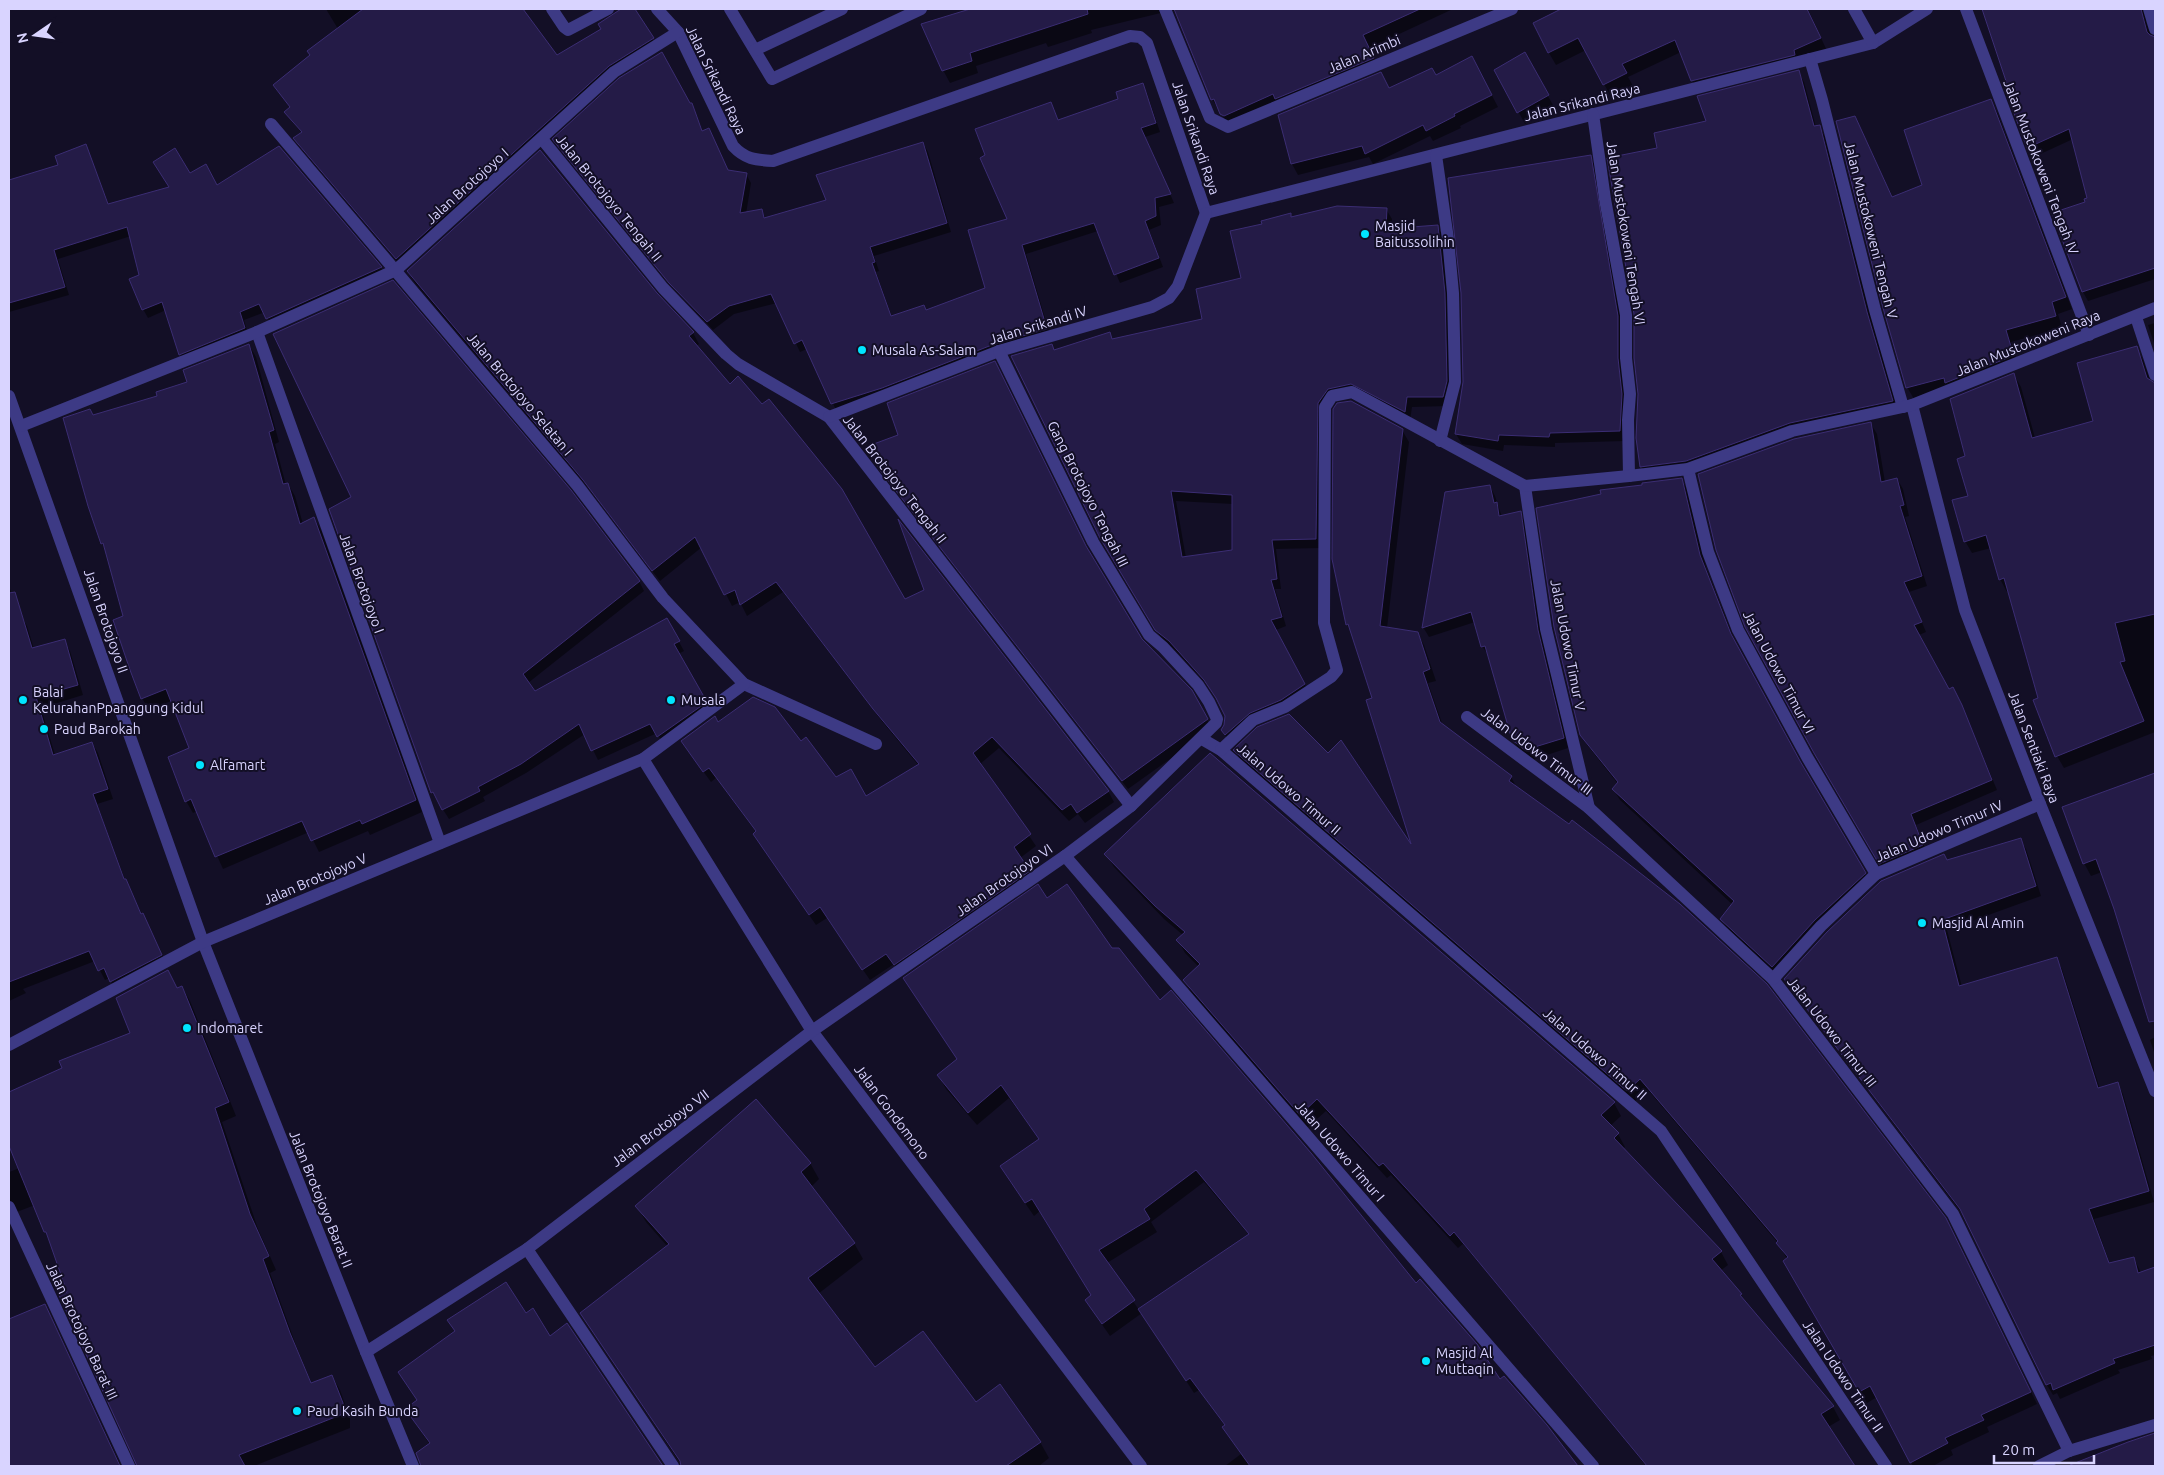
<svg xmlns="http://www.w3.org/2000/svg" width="2164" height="1475" font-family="Ubuntu,sans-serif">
<rect width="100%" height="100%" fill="#130f26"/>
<!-- shadow -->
<g fill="#0007" fill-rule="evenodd">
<path d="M326,9H521L557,56L603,29L600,24L624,9H633L657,46L613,74L401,266L299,146L295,138L302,133L291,120L286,112L291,108L274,86L311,55L338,29Z"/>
<path d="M971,9H1453L1369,48L1380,70L1229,126L1212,99L1177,14L1173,10L1091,30L1092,33L1048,47L1046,43L976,66L978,73L950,83L943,70Z"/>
<path d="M1562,9H1808L1827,51L1699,93L1692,80L1681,52L1628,77L1633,86L1611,97L1586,50L1556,65L1549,53L1534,23Z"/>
<path d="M1983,9H2155L2149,13L2146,22L2151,36L2155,37V279L2088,301L2083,292L2087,203L2089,199L2073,139L2034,157L2028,147Z"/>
<path d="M1525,54L1554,107L1525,124L1496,70Z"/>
<path d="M1478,69L1498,107L1460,126L1461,128L1433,141L1430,136L1373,164L1369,157L1298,175L1292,164L1389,89L1436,76Z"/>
<path d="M1798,72L1804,82L1816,127L1819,126L1825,137L1898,411L1796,433L1647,477L1641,466L1658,149Z"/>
<path d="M1142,84L1147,93L1160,132L1145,137L1174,203L1159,207L1161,225L1149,230L1163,267L1120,283L1098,231L1026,254L1051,338L837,412L807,349L800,352L777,303L734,314L713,330L676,291L554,139L692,104L703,132L728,171L746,174L751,183L746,214L761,211L766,219L828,201L923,143L928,152L951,232L874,256L879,271L876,272L892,317L926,311L986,289L1051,103L1059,121L1120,100Z"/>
<path d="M1991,101L1997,112L2072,309L2058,314L2062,328L2011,342L2017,361L1914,399L1907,387L1855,117L1893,198L1924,186Z"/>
<path d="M86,146L109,205L171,188L189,174L217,186L279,148L381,268L386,276L272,327L265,312L244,320L249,337L184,362L180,354L166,310L148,318L143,309L131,279L141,275L131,236L58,259L69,295L9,312V181L60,166Z"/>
<path d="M1590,157L1596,167L1623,327L1625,441L1555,443V447L1504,445L1503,451L1462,444L1456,434Z"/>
<path d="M1386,209L1392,219L1391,229L1437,226L1443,236L1450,304L1452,391L1448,406L1412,407L1410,420L1361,394L1330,401L1321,548L1276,549L1281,589H1275L1286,626L1276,630L1310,694L1228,740L1222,730L1225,725L1226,716L1219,701L1211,689L1176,651L1162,639L1101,538L1054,351L1109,334L1113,340L1204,320L1243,279L1263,225L1290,215L1292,218ZM1176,501L1233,504V551L1186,558Z"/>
<path d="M408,272L656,294L693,333L699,344L696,346L905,601L1108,791L1114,802L1085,823L1078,814L1069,821L999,748L980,764L1036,846L1020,858L1035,882L901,975L894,964L870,980L827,918L816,925L761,845L757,833L716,778L711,782L689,752L718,724L800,743L835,779L866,797L919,766L881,720L783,592L747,616L740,602L732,606L702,547L660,581L591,491L415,283Z"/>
<path d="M2155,323V346L2148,325Z"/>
<path d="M249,345L256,357L279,442L275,444L286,485L288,484L295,496L303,524L314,518L321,530L422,812L370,835L368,831L319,852L309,832L223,869L197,811L193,813L186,801L191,749L171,701L149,710L142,698L125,617L106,550L102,543L93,416L159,397L189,383Z"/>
<path d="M2136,347L2143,360L2151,383L2155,384V732L2064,768L2057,756L2009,591L2007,592L2000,579L1991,548L1972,553L1965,541L1969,497L1967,457L2014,375L2021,387L2035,438L2094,422Z"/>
<path d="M1871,424L1877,434L1885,482L1897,479L1903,489L1909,516L1905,517L1927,586L1909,592L1926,632L1919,635L1948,690L1959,699L1997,790L1916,825L1928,856L1886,873L1815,752Z"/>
<path d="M1402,430L1409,442L1387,628L1417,633L1424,645L1436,681L1428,683L1443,726L1511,777L1517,788L1952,1231L2037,1404L1987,1427L1989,1432L1951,1450L1953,1455L1933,1466H1913L1877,1397L1867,1403L1785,1261L1787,1259L1778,1243L1648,1090L1634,1102L1241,761L1235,750L1413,850L1373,699L1352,632L1347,624L1334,558Z"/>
<path d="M886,478L1089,554L1141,640L1191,691L1212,729L1128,789Z"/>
<path d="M1681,479L1688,491L1706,568L1737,647L1804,771L1871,885L1821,932L1780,978L1728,930L1721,919L1733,905L1620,800L1613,789L1618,784L1588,746L1581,734L1644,487Z"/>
<path d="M1490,486L1495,496L1502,517L1520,513L1525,522L1568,748L1532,760L1519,750L1513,740L1489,656L1482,646L1475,622L1429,637L1423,627Z"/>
<path d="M331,510L639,581L644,591L528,683L535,693L667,620L684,651L678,654L711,712L664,745L657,733L598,760L585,734L526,773L483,797L485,801L449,819L432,792Z"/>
<path d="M9,586L19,616L21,615L27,626L34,649L64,640L70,651L83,695L41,708L55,755L92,743L98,753L113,799L97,804L125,880L167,965L117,992L109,978L105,980L95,961L23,989L26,993L9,1001Z"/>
<path d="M2155,775V1008L2102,872L2091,876L2084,863L2064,808Z"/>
<path d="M2020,839L2026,849L2041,896L1947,930L1962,987L2056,959L2062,969L2100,1089L2118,1084L2123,1094L2154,1202L2094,1219L2110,1264L2134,1258L2141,1273L2155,1268V1355L2151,1356L2152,1359L2118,1370L2120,1373L2060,1399L2057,1393L2053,1395L2047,1385L1964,1216L1785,980L1947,861Z"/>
<path d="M1106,854L1614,1103L1621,1116L1610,1126L1618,1134L1625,1147L1623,1149L1721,1252L1728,1265L1720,1271L1741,1295L1748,1308L1833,1407L1840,1420L1828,1427L1854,1466H1646L1543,1339L1463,1244L1458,1248L1391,1175L1387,1178L1326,1111L1308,1127L1192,993L1184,980L1199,967L1185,953L1178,940L1183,935L1164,919L1114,867Z"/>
<path d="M1047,900L1112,949L1416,1284L1500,1380L1545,1425L1576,1466H1225L1241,1454L1223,1427L1225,1426L1199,1390L1194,1393L1142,1313L1110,1336L1094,1313L1093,1296L1040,1211L1034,1216L1009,1180L1001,1167L1040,1140L1009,1098L977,1125L946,1089L939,1076L958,1060ZM1204,1182L1249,1235L1139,1310L1107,1263L1157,1232L1151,1222Z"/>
<path d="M168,971L178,989L182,987L190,1001L236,1116L222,1122L258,1229L276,1270L270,1273L297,1348L312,1384L332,1376L340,1390L350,1418V1428L254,1466H137L138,1462L35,1205L9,1215V1172L20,1168L9,1143V1094L63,1069L131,1034Z"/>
<path d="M2155,1037V1055L2150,1040Z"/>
<path d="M810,1163L819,1179L811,1187L854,1243L863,1259L818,1294L874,1369L976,1404L1040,1442L1049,1458L1039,1466H682L582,1313L667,1246L646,1222L637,1206Z"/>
<path d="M44,1306L52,1319L121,1466H9V1320Z"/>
<path d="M526,1314L550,1338L567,1325L662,1466H429L421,1451L430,1445L407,1410L418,1401L399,1372Z"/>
<path d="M2155,1435V1466H2080L2103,1457L2102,1453Z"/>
</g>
<!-- building -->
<g fill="#241b47" stroke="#3b2d73" fill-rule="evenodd">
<path d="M363,9H523L557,55L601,29L598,24L621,9H635L654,38L609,66L396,259L293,138L302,132L284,112L290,107L273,85L310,55L307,51Z"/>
<path d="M970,9H1087L1088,14L970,53L972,61L942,71L921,24Z"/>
<path d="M1174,9H1420L1363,35L1374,58L1275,99L1273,94L1224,116L1220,114L1214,99L1211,100Z"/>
<path d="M1561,9H1807L1821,38L1794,50L1795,55L1691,81L1675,40L1622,64L1627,73L1603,85L1578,38L1548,53L1533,23Z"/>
<path d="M1982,9H2141L2147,32L2150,35L2155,37V268L2082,292L2052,213L2085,202L2084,199L2087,198L2069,129L2027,148L2007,94L2010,93Z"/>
<path d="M662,52L690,103H692L702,131L709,128L728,170L747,173L740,213L762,209L764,218L826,200L816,175L923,142L947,223L870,247L875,262L872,263L891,316L924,305L926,310L985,288L968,230L1007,219L980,158L985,155L975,129L1051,102L1058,120L1118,99L1116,92L1143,83L1156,123L1141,128L1171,194L1155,198L1156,216L1145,221L1159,258L1114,275L1094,223L1022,245L1047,329L997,343L882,388L831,404L802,340L794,344L771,294L729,306L707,322L669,283L552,139L619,78Z"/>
<path d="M1525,52L1549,95L1517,113L1494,70Z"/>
<path d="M1472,56L1492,95L1454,114L1455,116L1426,131L1423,125L1365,154L1362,146L1291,164L1278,115L1381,72L1389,88L1432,68L1436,75Z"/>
<path d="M1799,70L1814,126L1820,125L1867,312L1893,401L1790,423L1686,461L1640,467L1636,438L1638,394L1634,358V314L1607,158L1657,148L1654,133L1706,121L1697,96Z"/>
<path d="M1991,99L2066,297L2052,302L2056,316L2006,330L2012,350L2008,351L2010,357L1945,383L1944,378L1906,388L1883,308L1836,121L1855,116L1892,197L1922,185L1904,130Z"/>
<path d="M86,144L108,204L169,187L153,162L175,148L190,173L206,164L217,185L279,146L382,267L266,319L259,304L240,312L245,328L179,355L162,302L142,310L129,279L139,275L127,227L54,250L65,287L9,303V180L58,165L55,156Z"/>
<path d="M540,150L657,293L694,332L689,336L730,384L738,376L762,404L769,399L842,489L905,599L924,590L898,519L1109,791L1077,813L1071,804L1062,810L992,737L973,753L1031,834L1014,847L1030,871L894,965L886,954L862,970L820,907L809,915L753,834L756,831L709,768L703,772L681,741L715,716L718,722L753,697L775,707L801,741L806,737L836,777L851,769L866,796L919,764L873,709L776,582L740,605L735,590L724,595L695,537L652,571L583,480L407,271Z"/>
<path d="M1591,155L1618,316V358L1622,394L1620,431L1550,433L1549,437L1499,435L1498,441L1455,434L1463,382L1461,293L1448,178Z"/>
<path d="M1337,206L1387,208L1386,229L1438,225L1445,293L1447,381L1443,397H1407L1405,412L1351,384L1328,389L1318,403L1316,539L1272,540L1277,579L1271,580L1282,617L1271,620L1305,684L1281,700L1250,713L1225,735L1221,730L1224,725L1225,716L1216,698L1204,680L1169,641L1155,630L1100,538L1011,356L1052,344L1054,350L1110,332L1112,339L1202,319L1196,289L1241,278L1230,231L1262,224L1261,221L1291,213V217ZM1171,491L1232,495V550L1182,557Z"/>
<path d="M393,280L571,490L640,581L523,674L535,691L667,618L680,641L674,644L707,702L657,737L650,724L591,751L579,724L521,764L478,787L480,791L442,810L433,792L431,793L329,509L351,497L273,334Z"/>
<path d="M249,344L274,430L269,432L283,484L288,483L300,524L314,517L416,800L362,824L360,820L311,841L302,821L215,857L191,799L185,802L168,757L189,748L166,689L141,699L130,670L113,620L123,616L103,543L101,544L88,506L63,418L90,409L93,415L157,396L156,392L187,382L183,370Z"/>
<path d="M2137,346L2147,378L2155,383V614L2115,623L2125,661L2120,662L2144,721L2055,757L2033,700L2038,698L2004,578L1999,580L1986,535L1964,542L1952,500L1968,496L1957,459L1965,456L1950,399L2014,373L2032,438L2093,421L2077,363Z"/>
<path d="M995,361L1086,546L1142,639L1192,690L1208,719L1122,781L879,469L871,445L898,435L887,403Z"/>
<path d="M1351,401L1403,429L1380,626L1418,632L1430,669L1423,672L1440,722L1512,776L1509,781L1569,824L1572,820L1680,904L1767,984L1946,1218L2031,1392L1981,1415L1984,1420L1945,1438L1948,1443L1910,1463L1870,1386L1859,1392L1783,1261L1788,1257L1776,1243L1778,1241L1640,1079L1627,1091L1233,750L1257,727L1289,714L1328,753L1341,740L1411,844L1366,700L1372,698L1348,624L1346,625L1332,559L1333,409L1337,403Z"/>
<path d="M1871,422L1881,482L1897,478L1904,505L1900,506L1922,576L1904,582L1922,622L1914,625L1949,689L1953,687L1962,705L1992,780L1911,814L1923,845L1879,864L1814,753L1745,627L1716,550L1698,474L1794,439Z"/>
<path d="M1682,478L1700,555L1731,634L1800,761L1866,873L1815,920L1772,967L1720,919L1734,901L1612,789L1618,782L1580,735L1554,627L1536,508L1601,494L1600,490L1642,485V483Z"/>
<path d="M1490,485L1494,503L1497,502L1499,516L1521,511L1538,630L1564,738L1525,750L1512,740L1485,646L1481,647L1471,612L1422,628L1445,492Z"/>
<path d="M15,592L32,648L65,639L78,685L36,697L53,755L92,742L108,789L93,794L124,879H126L141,914L143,913L162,955L110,982L104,968L98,971L89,951L9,982V593Z"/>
<path d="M1210,753L1615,1102L1601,1115L1619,1133L1614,1138L1722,1251L1712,1259L1742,1294L1740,1295L1834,1406L1821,1414L1855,1466H1647L1454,1232L1450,1236L1383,1163L1379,1166L1317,1099L1300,1115L1183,980L1200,964L1176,940L1185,932L1155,906L1104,854Z"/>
<path d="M2155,773V1021L2149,1022L2114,909L2096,859L2083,864L2062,807Z"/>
<path d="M2021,838L2036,886L1942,920L1959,986L2057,957L2098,1088L2118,1082L2149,1191L2089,1209L2109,1263L2134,1257L2138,1273L2155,1267V1345L2113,1359L2115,1363L2053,1390L2051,1383L2046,1385L1960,1209L1784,979L1827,932L1881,881L1944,854L1947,860Z"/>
<path d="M1038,884L1047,898L1067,884L1112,948H1119L1160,1000L1171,990L1311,1153L1416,1283L1420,1279L1477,1344L1500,1379L1504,1376L1547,1425L1578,1466H1250L1222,1427L1225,1425L1190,1378L1186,1381L1138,1309L1249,1234L1196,1170L1144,1209L1150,1219L1099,1250L1135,1300L1102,1324L1085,1300L1091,1295L1032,1199L1025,1203L1000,1166L1039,1139L1001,1085L968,1113L937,1075L957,1059L903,978Z"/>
<path d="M168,970L177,988L182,986L229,1102L215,1108L250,1214L269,1256L263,1259L290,1333L311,1383L332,1375L343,1403V1414L239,1455L245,1466H137L59,1295L67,1292L46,1232H44L9,1146V1092L62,1068L59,1061L130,1033L116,998Z"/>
<path d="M756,1099L811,1163L801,1172L855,1243L808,1278L875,1367L923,1331L976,1402L1000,1384L1041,1442L1006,1466H681L680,1461L580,1313L669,1244L635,1206Z"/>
<path d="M506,1282L526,1313L533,1308L550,1336L567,1323L663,1466H421L416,1453L430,1443L405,1409L417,1400L398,1372L455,1331L447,1320Z"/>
<path d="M45,1304L120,1466H9V1319Z"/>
<path d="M2155,1433V1466H2070V1465L2128,1442Z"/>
</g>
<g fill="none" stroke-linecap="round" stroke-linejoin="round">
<!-- street -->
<g stroke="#3d3a85" stroke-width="12">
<path d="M552,9L564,27L568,30L608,9"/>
<path d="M657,9L678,32L733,146C745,159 755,160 773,161L1130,36L1140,37L1147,43L1206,213L1873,43L1927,9"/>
<path d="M730,9L772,79L921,9"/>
<path d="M1165,9L1210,118L1228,127L1512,9"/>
<path d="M1854,9L1873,43"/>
<path d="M1966,9L2089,335"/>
<path d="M2149,9L2155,29"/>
<path d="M755,50L842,9"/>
<path d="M1810,59L1822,100L1875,310L1903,407"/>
<path d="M1593,114L1605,199L1626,315V358L1630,394L1628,420L1629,476"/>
<path d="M271,124L577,485L663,598L744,684L876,744"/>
<path d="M542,139L663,288L726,354L738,364L829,417L1131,806"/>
<path d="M1436,155L1448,239L1453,293L1455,382L1440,441"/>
<path d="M2136,317L2155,375"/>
<path d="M257,332L440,843"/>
<path d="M9,396L203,942L366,1352L413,1466"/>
<path d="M1912,405L1965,610L2040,804L2155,1091"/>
<path d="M829,417L999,351L1152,307L1169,298L1178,286L1206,213"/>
<path d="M21,426L257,332L396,270L614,72L678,32"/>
<path d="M1688,469L1708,552L1738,630L1807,757L1876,874"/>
<path d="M1525,486L1546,629L1589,808"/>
<path d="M1467,717L1589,808L1773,979L1953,1214L2069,1451"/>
<path d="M1202,739L1221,750L1661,1131L1886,1466"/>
<path d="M1221,750L1253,720L1285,707L1331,677L1337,670L1324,623L1325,407L1332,396L1352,392L1525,486L1629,476L1688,469L1792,431L1912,405L2155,308"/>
<path d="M643,759L812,1031L1141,1466"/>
<path d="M1065,856L1593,1466"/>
<path d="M1773,979L1821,926L1876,874L2040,804"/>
<path d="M9,1045L203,942L643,759L744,684"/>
<path d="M9,1207L129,1466"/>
<path d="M527,1249L673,1466"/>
<path d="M366,1352L527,1249L812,1031L1065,856L1131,806L1216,723L1217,719L1209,702L1198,685L1163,647L1149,635L1093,542L999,351"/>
<path d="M2039,1466L2069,1451L2155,1425"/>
</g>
</g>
<!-- markers -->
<g fill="#00e5ff" stroke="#130f26" stroke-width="2">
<circle cx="1365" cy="234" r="5"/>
<circle cx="862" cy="350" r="5"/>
<circle cx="23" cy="700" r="5"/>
<circle cx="671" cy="700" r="5"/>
<circle cx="44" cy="729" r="5"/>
<circle cx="200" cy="765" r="5"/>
<circle cx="1922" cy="923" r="5"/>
<circle cx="187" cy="1028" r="5"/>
<circle cx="1426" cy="1361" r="5"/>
<circle cx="297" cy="1411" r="5"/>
</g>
<g text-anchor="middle" stroke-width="4" stroke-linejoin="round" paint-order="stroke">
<!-- street labels -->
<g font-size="14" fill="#d9d4ff" stroke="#130f26">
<text transform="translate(1364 54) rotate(-23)" y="5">Jalan Arimbi</text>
<text transform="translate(716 80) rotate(64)" y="5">Jalan Srikandi Raya</text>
<text transform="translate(1582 102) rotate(-14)" y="5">Jalan Srikandi Raya</text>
<text transform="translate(1196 138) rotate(71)" y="5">Jalan Srikandi Raya</text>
<text transform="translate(2041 167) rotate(69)" y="5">Jalan Mustokoweni Tengah IV</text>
<text transform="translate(467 186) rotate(-42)" y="5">Jalan Brotojoyo I</text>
<text transform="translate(609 198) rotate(51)" y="5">Jalan Brotojoyo Tengah II</text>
<text transform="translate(1871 230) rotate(76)" y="5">Jalan Mustokoweni Tengah V</text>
<text transform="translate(1626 233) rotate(81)" y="5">Jalan Mustokoweni Tengah VI</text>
<text transform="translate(1038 325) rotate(-17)" y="5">Jalan Srikandi IV</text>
<text transform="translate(2028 343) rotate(-22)" y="5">Jalan Mustokoweni Raya</text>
<text transform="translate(520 394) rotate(50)" y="5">Jalan Brotojoyo Selatan I</text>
<text transform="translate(895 479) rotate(52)" y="5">Jalan Brotojoyo Tengah II</text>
<text transform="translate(1088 494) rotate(63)" y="5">Gang Brotojoyo Tengah III</text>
<text transform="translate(362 583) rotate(70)" y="5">Jalan Brotojoyo I</text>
<text transform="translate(106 621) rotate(71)" y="5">Jalan Brotojoyo II</text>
<text transform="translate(1568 645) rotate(79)" y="5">Jalan Udowo Timur V</text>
<text transform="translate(1779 672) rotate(62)" y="5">Jalan Udowo Timur VI</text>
<text transform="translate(2034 747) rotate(69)" y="5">Jalan Sentiaki Raya</text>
<text transform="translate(1537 751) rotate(37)" y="5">Jalan Udowo Timur III</text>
<text transform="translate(1289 789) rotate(41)" y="5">Jalan Udowo Timur II</text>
<text transform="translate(1939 831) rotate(-23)" y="5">Jalan Udowo Timur IV</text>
<text transform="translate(315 879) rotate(-23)" y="5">Jalan Brotojoyo V</text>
<text transform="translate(1004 880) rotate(-35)" y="5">Jalan Brotojoyo VI</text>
<text transform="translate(1832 1032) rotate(52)" y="5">Jalan Udowo Timur III</text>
<text transform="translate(1595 1054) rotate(41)" y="5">Jalan Udowo Timur II</text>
<text transform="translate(892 1112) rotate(53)" y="5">Jalan Gondomono</text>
<text transform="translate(660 1128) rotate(-37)" y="5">Jalan Brotojoyo VII</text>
<text transform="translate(1340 1151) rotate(49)" y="5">Jalan Udowo Timur I</text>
<text transform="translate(321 1199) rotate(68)" y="5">Jalan Brotojoyo Barat II</text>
<text transform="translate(82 1331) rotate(65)" y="5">Jalan Brotojoyo Barat III</text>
<text transform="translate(1843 1376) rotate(56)" y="5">Jalan Udowo Timur II</text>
</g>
<!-- poi labels -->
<g font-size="14" fill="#d9d4ff" stroke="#130f26" text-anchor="start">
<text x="1375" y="231">Masjid<tspan x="1375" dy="16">Baitussolihin</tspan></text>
<text x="872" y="355">Musala As-Salam</text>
<text x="33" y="697">Balai<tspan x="33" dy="16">KelurahanPpanggung Kidul</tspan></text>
<text x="681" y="705">Musala</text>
<text x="54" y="734">Paud Barokah</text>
<text x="210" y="770">Alfamart</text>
<text x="1932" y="928">Masjid Al Amin</text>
<text x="197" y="1033">Indomaret</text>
<text x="1436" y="1358">Masjid Al<tspan x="1436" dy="16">Muttaqin</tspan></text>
<text x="307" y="1416">Paud Kasih Bunda</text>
</g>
</g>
<!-- border -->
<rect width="2164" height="1475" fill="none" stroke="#d9d4ff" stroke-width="20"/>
<!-- north arrow -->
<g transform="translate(35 35) rotate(257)" stroke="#130f26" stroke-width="4" paint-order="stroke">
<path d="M0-4L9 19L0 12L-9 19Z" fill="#d9d4ff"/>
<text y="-8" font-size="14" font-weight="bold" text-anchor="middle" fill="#d9d4ff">N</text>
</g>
<!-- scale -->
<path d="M1994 1455v8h100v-8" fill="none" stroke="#d9d4ff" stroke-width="2.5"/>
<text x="2002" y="1455" font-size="15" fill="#d9d4ff" stroke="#130f26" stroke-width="4" paint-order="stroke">20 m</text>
</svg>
